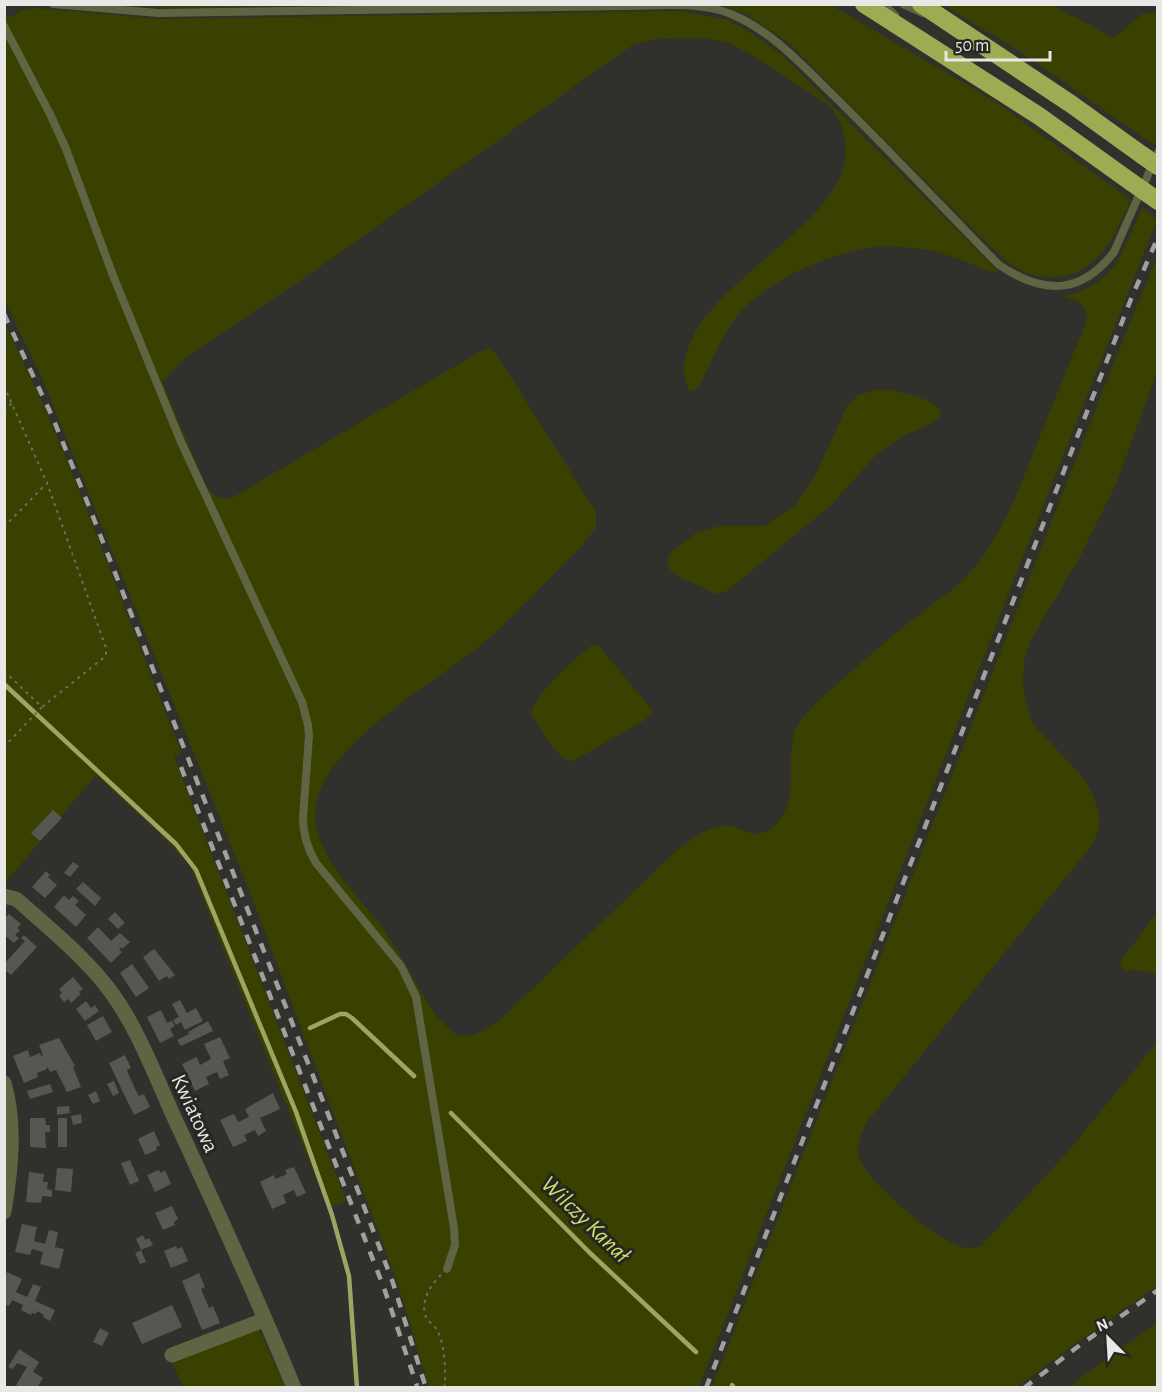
<svg xmlns="http://www.w3.org/2000/svg" width="1162" height="1392" font-family="'Alegreya Sans',sans-serif">
<rect width="100%" height="100%" fill="#30312c"/>
<!-- green -->
<g fill="#3a4000">
<path d="M104,5H350L176,8Z"/>
<path d="M831,5L996,102L1131,200C1115,234 1098,276 1055,277C1044,277 1033,276 1023,271C1006,263 993,248 980,236L790,44L748,15L721,5Z"/>
<path d="M944,5H1052L1114,38L1142,14L1157,12L1158,136L1154,145L1022,53Z"/>
<path d="M34,8L158,19L680,11L728,20L745,29L782,55L998,271L992,272C969,264 952,255 928,250C913,248 887,245 873,247C832,253 772,278 743,309C724,330 713,359 700,384L693,391L688,389C687,384 684,378 684,372C683,284 856,227 845,144C844,130 839,117 830,106L750,54L727,42L703,38L659,39L634,44L317,269L185,358L162,382L206,486L216,497L230,499L486,348L495,352L596,512V527L583,545C551,576 520,611 486,641C439,681 317,746 315,813C314,855 360,897 383,929C404,957 417,990 438,1018C444,1024 451,1030 458,1036L474,1035L500,1020L676,851C690,841 709,824 728,826C745,827 752,842 770,829C807,802 780,750 799,723C811,706 829,691 844,678C870,655 896,632 924,611C936,601 951,592 963,580C1000,543 1017,493 1036,446C1053,404 1070,362 1087,320C1086,301 1078,302 1063,297C1116,284 1122,253 1142,208L1157,220L1022,559L699,1387H429L397,1281L247,885L45,385L5,301V16L11,17L21,10Z"/>
<path d="M1157,257V372L1116,484L1080,557L1033,636L1025,656L1023,681L1026,704L1033,724L1082,776L1093,795L1100,816L1098,831L1093,844L867,1122C862,1133 855,1145 859,1158C867,1181 935,1239 959,1246C967,1249 972,1248 981,1246L1071,1148L1157,1042V1286L1082,1339L1017,1387H712L1117,355Z"/>
<path d="M4,321L49,417L83,500L181,753L174,757L346,1201L328,1208L190,866L159,833L96,775L5,883Z"/>
<path d="M878,389C897,391 931,396 942,413L935,422L901,437L878,453L831,505L727,591L717,594L679,577L669,569L667,559L673,550L696,533L719,526H764L795,506L815,476L847,406L858,395Z"/>
<path d="M592,645H598L653,711L645,720L573,761C557,761 539,726 531,713C537,692 574,660 592,645Z"/>
<path d="M1157,913V974L1134,970L1125,971L1120,965L1121,960Z"/>
<path d="M1157,1323V1387H1068Z"/>
<path d="M258,1327L285,1387H183L172,1362Z"/>
</g>
<g fill="none" stroke-linecap="round" stroke-linejoin="round">
<!-- stream -->
<g stroke="#9da464" stroke-width="4.5">
<path d="M4,684L176,844L196,870L296,1112L332,1215L349,1276L357,1388"/>
<path d="M310,1028L340,1014H346L352,1018L414,1076"/>
<path d="M451,1113L590,1253L696,1352"/>
<path d="M732,1385L734,1388"/>
</g>
</g>
<!-- building -->
<g fill="#565751">
<path d="M53,810L62,818L40,841L31,833Z"/>
<path d="M73,862L79,866L70,877L64,873Z"/>
<path d="M46,871L50,875L48,877L57,885L45,898L32,887Z"/>
<path d="M83,882L101,898L95,906L76,889Z"/>
<path d="M64,895L69,900L73,896L79,901L75,905L86,915L76,927L54,907Z"/>
<path d="M115,912L125,923L118,929L108,919Z"/>
<path d="M9,914L21,924L17,928L20,930L15,935L19,938L14,943L4,935V918Z"/>
<path d="M98,927L111,941L120,933L130,942L122,949L121,947L119,949L122,952L111,963L87,938Z"/>
<path d="M24,935L37,947L11,975L4,969V964L25,941L21,938Z"/>
<path d="M154,949L175,975L169,979L167,976L159,981L143,957Z"/>
<path d="M132,964L149,988L136,997L120,973Z"/>
<path d="M73,977L83,989L79,992L81,994L71,1003L68,999L64,1002L59,996L62,993L59,989Z"/>
<path d="M180,1000L187,1013L196,1008L203,1021L185,1030L181,1022L176,1025L173,1020L179,1017L172,1004Z"/>
<path d="M86,1001L91,1008L95,1005L99,1011L85,1021L76,1009Z"/>
<path d="M161,1010L167,1023L172,1021L175,1026L170,1029L174,1036L160,1043L147,1017Z"/>
<path d="M103,1016L112,1032L96,1041L87,1025Z"/>
<path d="M208,1021L213,1031L181,1046L177,1040L189,1034L188,1032Z"/>
<path d="M220,1037L230,1058L223,1061L229,1075L220,1079L217,1072L206,1077L209,1084L195,1091L182,1064L197,1057L200,1065L211,1059L204,1044Z"/>
<path d="M59,1038L75,1066L73,1067L81,1087L67,1092L56,1070L50,1072L47,1066V1069L37,1073L38,1077L24,1083L13,1056L28,1050L30,1057L40,1053L41,1056L43,1055L39,1045Z"/>
<path d="M125,1055L131,1068L127,1070L128,1073L137,1093L139,1096L144,1094L150,1107L134,1115L109,1063Z"/>
<path d="M114,1081L119,1093L113,1096L107,1084Z"/>
<path d="M50,1084L53,1092L30,1099L27,1091Z"/>
<path d="M96,1091L100,1101L93,1104L88,1095Z"/>
<path d="M273,1093L280,1109L260,1118L266,1131L258,1136L255,1130L244,1135L247,1141L233,1147L220,1120L234,1114L238,1122L249,1117L245,1109Z"/>
<path d="M69,1106L70,1113L57,1115V1107Z"/>
<path d="M81,1114L82,1123L73,1125L71,1116Z"/>
<path d="M30,1118H45L46,1125H50V1132H45L46,1148L30,1147Z"/>
<rect x="58" y="1118" width="9" height="29"/>
<path d="M154,1131L160,1145L156,1147L157,1150L145,1155L138,1139Z"/>
<path d="M130,1160L139,1181L130,1185L121,1163Z"/>
<path d="M294,1167L306,1193L297,1197L294,1190L283,1195L286,1203L272,1209L260,1182L274,1175L275,1179L287,1174L285,1170Z"/>
<path d="M57,1168L73,1169L71,1192L55,1190Z"/>
<path d="M159,1170L161,1173L165,1170L171,1184L155,1192L147,1175Z"/>
<path d="M29,1172L44,1174L43,1182H48L47,1189L52,1190V1197L42,1196L41,1203L26,1202Z"/>
<path d="M172,1206L178,1219L174,1222L175,1225L163,1230L155,1213Z"/>
<path d="M22,1224L37,1227L34,1241L45,1244L49,1230L58,1232L55,1247L64,1249L59,1269L40,1264L43,1252L32,1249L30,1255L15,1252Z"/>
<path d="M143,1235L145,1240L149,1238L153,1245L141,1250L146,1262L140,1264L135,1253L141,1250L136,1239Z"/>
<path d="M176,1246L177,1249L182,1247L188,1261L171,1268L164,1251Z"/>
<path d="M7,1272L22,1279L16,1292L27,1297L33,1284L41,1287L35,1301L55,1310L50,1321L43,1317L44,1315L37,1311L36,1314L32,1313L31,1315L21,1310L23,1305L12,1300L9,1306L4,1304V1278Z"/>
<path d="M199,1273L205,1287L201,1289L209,1308L213,1306L220,1323L202,1330L182,1281Z"/>
<path d="M172,1305L182,1327L142,1344L132,1323Z"/>
<path d="M100,1328L109,1333L102,1346L93,1342Z"/>
<path d="M19,1349L39,1362L33,1372L43,1378L37,1388H21L16,1385L27,1367L17,1363L13,1369L8,1367Z"/>
</g>
<g fill="none" stroke-linecap="round" stroke-linejoin="round">
<!-- path -->
<g stroke="#6b6c67" stroke-width="2" stroke-dasharray="3 4.5" stroke-linecap="butt">
<path d="M4,386L47,483L106,648V655L102,659L42,707"/>
<path d="M4,411L12,403"/>
<path d="M4,527L46,484"/>
<path d="M4,671L42,707L4,747"/>
<path d="M441,1275C430,1286 420,1301 426,1317C429,1323 436,1326 438,1332C444,1341 447,1377 444,1388"/>
</g>
<!-- service -->
<g stroke="#5f6543" stroke-width="8">
<path d="M53,4L158,13L623,6C658,6 699,1 731,14C772,31 803,66 834,96C890,151 944,209 999,265C1043,294 1080,296 1114,252L1158,152"/>
<path d="M883,4L895,15"/>
<path d="M903,4L923,13"/>
<path d="M4,26L50,114L66,149L114,278L181,442L302,702L308,725L309,736L303,818C303,835 307,848 316,863L401,966L416,997L454,1228L455,1245L447,1269"/>
</g>
<!-- minor -->
<g stroke="#5f6543" stroke-width="15">
<path d="M4,896L16,899L21,903C52,931 86,958 111,992C141,1033 158,1084 180,1130C219,1215 259,1301 294,1388"/>
<path d="M4,1083C16,1124 11,1170 4,1212"/>
<path d="M172,1355L264,1320"/>
</g>
<!-- motorway -->
<g stroke="#9fab53" stroke-width="18">
<path d="M864,4L1039,116L1131,182"/>
<path d="M921,4L1071,104L1142,155"/>
</g>
<!-- rail -->
<g stroke="#a0a19d" stroke-width="4.5" stroke-dasharray="10 10" stroke-linecap="butt">
<path d="M4,314L52,416L86,499L352,1175L393,1283L426,1388"/>
<path d="M181,767L384,1288L417,1386"/>
<path d="M706,1388L1131,299L1158,237"/>
<path d="M1024,1388L1076,1348L1158,1290"/>
</g>
<!-- motorway-bridge -->
<g stroke="#9fab53" stroke-width="18">
<path d="M1142,155L1158,166"/>
<path d="M1131,182L1158,201"/>
</g>
</g>
<g text-anchor="middle" stroke-width="6" stroke-linejoin="round" paint-order="stroke">
<!-- street labels -->
<g font-size="22" fill="#e8e9e6" stroke="#262722">
<text transform="translate(196 1113) rotate(65)" y="8">Kwiatowa</text>
</g>
<!-- water labels -->
<g font-size="24" font-style="italic" fill="#d0e069" stroke="#262722">
<text transform="translate(586 1219) rotate(44)" y="8">Wilczy Kanał</text>
</g>
</g>
<!-- border -->
<rect width="1162" height="1392" fill="none" stroke="#e8e9e6" stroke-width="12"/>
<!-- north arrow -->
<g transform="translate(1108 1338) rotate(336)" stroke="#262722" stroke-width="4.5" paint-order="stroke">
<path d="M0-4.5L10 22L0 15L-10 22Z" fill="#e8e9e6"/>
<text y="-9" font-size="16" font-weight="bold" text-anchor="middle" fill="#e8e9e6">N</text>
</g>
<!-- scale -->
<path d="M946 51v9h104v-9" fill="none" stroke="#e8e9e6" stroke-width="3"/>
<text x="955" y="51" font-size="18" fill="#e8e9e6" stroke="#262722" stroke-width="4.5" paint-order="stroke">50 m</text>
</svg>
